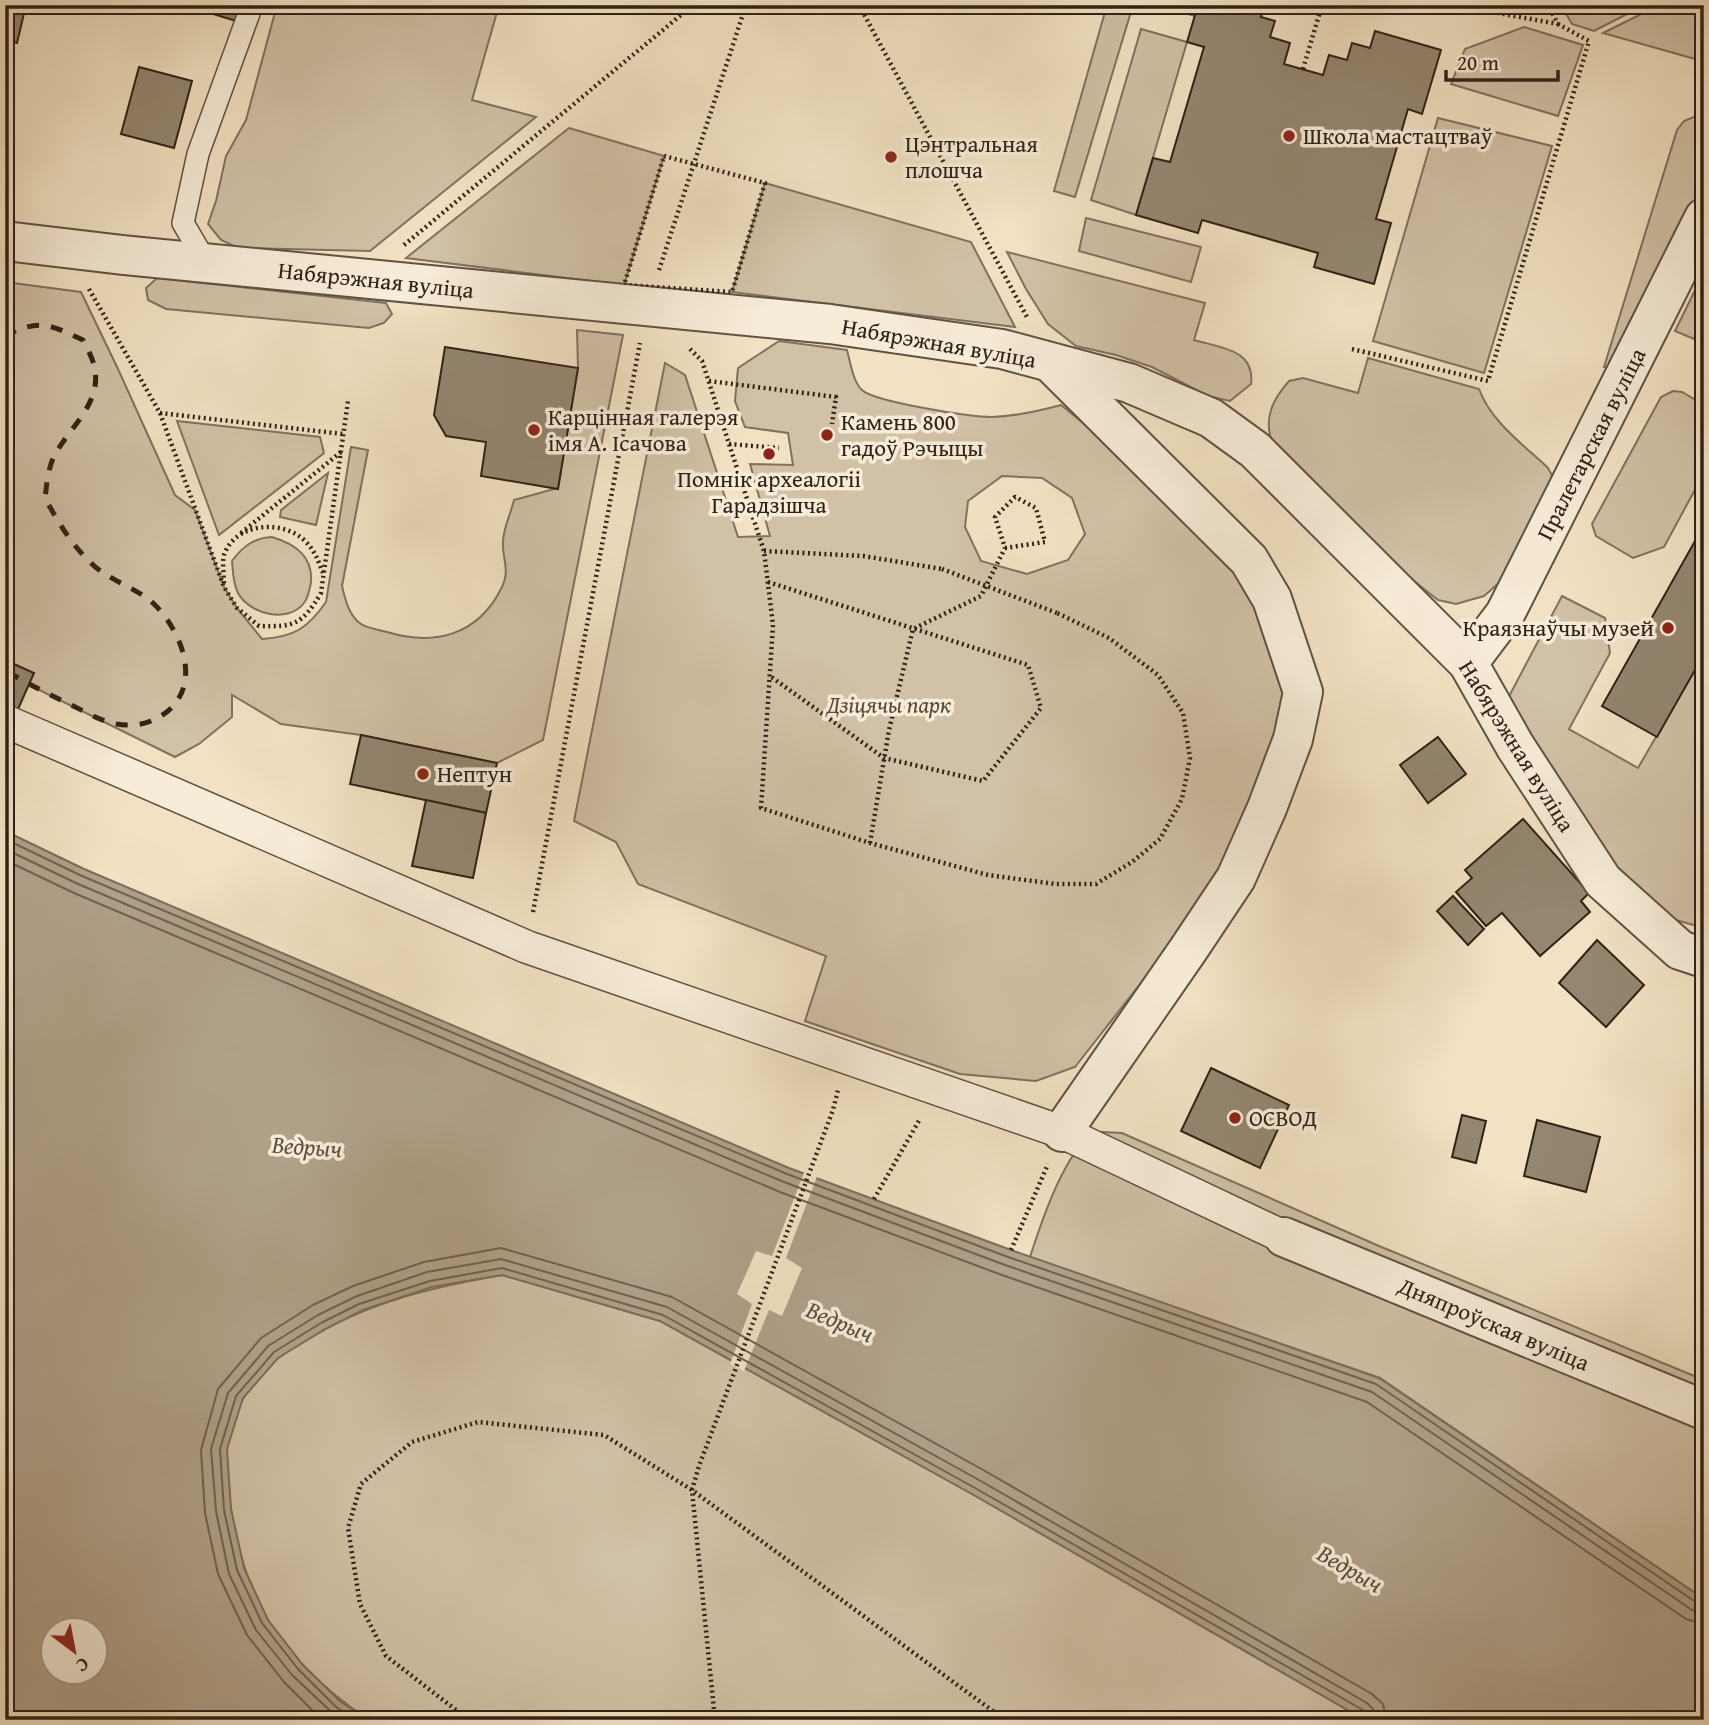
<svg xmlns="http://www.w3.org/2000/svg" width="1709" height="1725" font-family="'Gentium Book Plus',serif">
<rect width="100%" height="100%" fill="#f2e2c3"/>
<filter id="stains"><feTurbulence type="fractalNoise" baseFrequency=".00286" numOctaves="4"/><feColorMatrix values="0 0 0 0 .2 0 0 0 0 .09 0 0 0 0 .02 0 0 0 .5 -.17"/></filter>
<radialGradient id="worn" r=".72"><stop offset=".6" stop-color="#630" stop-opacity="0"/><stop offset="1" stop-color="#630" stop-opacity=".3"/></radialGradient>
<!-- green -->
<g fill="#d1c1a6" stroke="#80725e" stroke-width="2" fill-rule="evenodd">
<path d="M277,5H499L472,100L536,117L370,251L238,248L221,240L208,224L216,201L226,156L246,120Z"/>
<path d="M1107,5H1133L1075,197L1054,191Z"/>
<path d="M1157,5H1198L1195,16Z"/>
<path d="M1561,5H1645L1594,31L1572,24Z"/>
<path d="M1659,5H1704V32L1695,59L1603,33Z"/>
<path d="M1524,27L1583,45L1558,116L1451,84L1465,49Z"/>
<path d="M1141,29L1187,42L1136,215L1091,200Z"/>
<path d="M1696,116L1704,117V188L1611,369L1604,367L1677,130L1684,121Z"/>
<path d="M1438,118L1552,146L1484,373L1373,341Z"/>
<path d="M569,128L664,156L624,285L406,258Z"/>
<path d="M765,183L971,242L1015,327L732,292Z"/>
<path d="M1086,218L1201,247L1191,282L1079,251Z"/>
<path d="M1007,252L1205,303L1194,340C1221,348 1255,349 1251,384L1230,401L1208,396L1152,367L1116,355L1076,346L1048,324L1026,289Z"/>
<path d="M1704,272V318L1694,339L1675,331Z"/>
<path d="M157,278L386,303L392,314L384,323L369,328L166,309L148,300L146,288Z"/>
<path d="M5,282L81,292L118,369L175,495L195,510L224,587L237,608L262,639C294,637 308,628 326,602L351,447L368,450L342,586C345,599 349,616 361,624C367,628 379,630 387,632C434,646 477,636 501,589C511,570 502,560 503,542C503,529 511,513 514,500L558,488L578,368L577,330L623,335L543,740L497,763L361,735L281,724L232,695V717L199,744L175,757L29,685L5,660Z"/>
<path d="M779,341L847,350C850,361 853,382 862,390C874,402 972,417 992,417C1016,416 1039,411 1061,405L1108,443L1229,551L1294,692L1225,876L1075,1067L1036,1081L960,1074L805,1021L826,956L638,884L616,842L574,821L665,363L685,375L738,537L770,536L750,464L793,465L788,433L745,427L735,401L738,368ZM1002,476L1042,478L1072,498L1085,534L1068,560L1027,574L981,561L965,527L968,501Z"/>
<path d="M1368,358L1479,389C1491,422 1524,445 1548,468L1554,479L1501,581L1484,596L1456,604L1438,600L1361,539L1271,439C1264,416 1274,398 1289,381L1303,378L1358,393Z"/>
<path d="M1673,391L1682,392L1704,405V473L1664,547L1633,558L1596,536L1592,524L1661,397Z"/>
<path d="M177,421L320,437L324,453L219,535Z"/>
<path d="M328,473L316,525L280,517L281,510Z"/>
<path d="M272,537C295,544 313,556 311,582C310,588 308,598 304,603C288,624 249,614 238,593C233,584 233,571 232,561C243,546 254,538 272,537Z"/>
<path d="M1562,596L1605,618L1610,653L1569,729L1638,768L1704,654V928L1669,918L1620,876L1506,702Z"/>
<path d="M1102,1132L1122,1133L1379,1246L1704,1380V1599L1380,1378L1030,1257C1041,1223 1061,1163 1087,1138C1091,1134 1097,1134 1102,1132Z"/>
<path d="M502,1275L660,1321L972,1494L1365,1720H369C330,1694 292,1660 268,1620C240,1573 226,1506 227,1451C227,1436 236,1414 242,1401C248,1387 265,1371 276,1360C285,1352 297,1346 307,1340C367,1302 433,1287 502,1275Z"/>
</g>
<!-- water -->
<path fill="#b0a189" stroke="#7c6e5b" stroke-width="2" fill-rule="evenodd" d="M5,831L84,869L789,1168L1011,1250L1379,1378L1704,1599V1720H1365L972,1494L660,1321L502,1275L432,1287L363,1310L325,1329L278,1358L243,1398L227,1449L231,1509L244,1568L268,1620L303,1665L341,1702L369,1720H5ZM52,1630H94V1672H52Z"/>
<!-- pier -->
<path fill="#f2e2c3" d="M805,1170L818,1174L786,1258L802,1268L782,1316L769,1310L744,1371L730,1364L752,1304L737,1294L756,1251L772,1256Z"/>
<g fill="none" stroke-linecap="round" stroke-linejoin="round">
<!-- shore -->
<g stroke="#706250" stroke-width="2">
<path d="M5,839L82,876L787,1174L1008,1257L1376,1384L1697,1603L1704,1604"/>
<path d="M5,849L78,884L784,1182L1005,1265L1372,1392L1692,1610L1704,1613"/>
<path d="M5,860L74,893L780,1192L1002,1275L1367,1402L1686,1619L1704,1624"/>
<path d="M322,1720L284,1682L247,1635L218,1574L205,1513L201,1450L218,1389L261,1338L313,1305L353,1286L424,1262L501,1248L672,1297L985,1471L1372,1694L1383,1704L1386,1720"/>
<path d="M340,1720L292,1675L256,1630L229,1574L216,1511L211,1449L228,1393L268,1346L318,1315L357,1296L427,1272L501,1259L667,1307L979,1480L1367,1703L1373,1709L1376,1720"/>
<path d="M356,1720L336,1707L298,1669L262,1623L237,1570L224,1510L220,1449L236,1396L274,1352L321,1323L359,1304L430,1281L502,1268L663,1315L975,1488L1363,1710L1367,1720"/>
</g>
</g>
<!-- building -->
<g fill="#948670" stroke="#2f2217" stroke-width="2">
<path d="M5,5H26L17,43L5,40Z"/>
<path d="M184,5H241L236,21Z"/>
<path d="M1198,5H1264L1261,17L1275,21L1270,37L1290,43L1284,64L1323,75L1329,55L1347,60L1352,43L1370,48L1375,31L1441,50L1422,114L1408,109L1376,219L1391,223L1374,284L1314,267L1318,253L1202,220L1198,233L1136,215L1153,158L1170,162L1204,47L1187,42Z"/>
<path d="M139,67L192,81L174,148L121,134Z"/>
<path d="M445,347L578,368L558,489L481,476L486,442L446,436L434,415Z"/>
<path d="M1704,525V654L1657,737L1602,706Z"/>
<path d="M5,660L34,673L15,716L5,712Z"/>
<path d="M361,735L497,763L486,813L350,784Z"/>
<path d="M1438,737L1466,774L1428,803L1400,765Z"/>
<path d="M426,800L486,813L473,878L412,866Z"/>
<path d="M1523,819L1589,893L1581,901L1590,912L1540,956L1502,913L1486,926L1456,892L1472,878L1465,870Z"/>
<path d="M1453,896L1484,929L1468,945L1437,911Z"/>
<path d="M1597,940L1644,985L1606,1027L1559,983Z"/>
<path d="M1211,1068L1289,1105L1260,1168L1181,1131Z"/>
<path d="M1462,1115L1486,1121L1476,1163L1452,1157Z"/>
<path d="M1537,1120L1600,1137L1586,1192L1524,1176Z"/>
</g>
<g fill="none" stroke-linecap="round" stroke-linejoin="round">
<!-- service casing -->
<g stroke="#605242" stroke-width="24">
<path id="service" d="M207,264L183,223L198,154L252,5"/>
</g>
<!-- pedestrian casing -->
<g stroke="#605242" stroke-width="35">
<path id="pedestrian" d="M5,721L527,947L1062,1132L1284,1237"/>
</g>
<!-- minor casing -->
<g stroke="#605242" stroke-width="42">
<g id="minor">
<path d="M5,241L123,255L830,324L1002,349L1129,383L1211,418L1255,450L1468,663L1515,746L1603,881L1680,950L1704,958"/>
<path d="M1052,364L1249,560L1272,599L1303,692L1293,739L1267,808L1236,878L1188,950L1062,1132"/>
<path d="M1468,663L1505,614L1704,218"/>
<path d="M1284,1237L1704,1410"/>
</g>
</g>
<!-- path -->
<g stroke="#2f2217" stroke-width="4.5" stroke-dasharray="2 3.5" stroke-linecap="butt">
<path d="M859,5L1027,317"/>
<path d="M1454,5L1558,24L1548,5"/>
<path d="M1303,69L1322,5"/>
<path d="M664,156L765,183L732,292L624,285Z"/>
<path d="M404,245L693,5"/>
<path d="M659,270L746,5"/>
<path d="M89,289L160,413L224,587L237,608L259,626C294,627 302,625 321,593L348,401"/>
<path d="M690,349L702,361L764,551L773,625L761,808L870,843L988,875L1055,884H1096L1132,862L1160,839L1182,799L1190,758L1183,713L1158,675L1109,638L1057,613"/>
<path d="M1352,349L1488,381L1589,41L1558,24"/>
<path d="M709,381L836,397L832,424"/>
<path d="M160,413L343,434"/>
<path d="M729,444L779,448"/>
<path d="M241,533L341,452"/>
<path d="M764,551L863,556L942,569"/>
<path d="M768,582L1028,665L1041,708L983,781L884,758L770,676"/>
<path d="M224,583C224,575 222,563 224,555C235,523 281,519 304,540C314,549 318,560 323,573"/>
<path d="M870,843L889,730L913,629L981,596L1005,548L995,517L1015,497L1036,508L1045,542L1005,548"/>
<path d="M533,912L640,343"/>
<path d="M874,1199L920,1119"/>
<path d="M1011,1250L1048,1164"/>
<path d="M469,1720L386,1656L360,1604L348,1528L361,1484L412,1442L478,1422L604,1435L692,1490L1005,1720"/>
<path d="M715,1720L692,1490L699,1466L833,1110L838,1090"/>
</g>
<!-- service -->
<use href="#service" stroke="#f7ecd8" stroke-width="21"/>
<!-- pedestrian -->
<use href="#pedestrian" stroke="#f7ecd8" stroke-width="32"/>
<!-- minor -->
<use href="#minor" stroke="#f7ecd8" stroke-width="38"/>
<!-- rail -->
<path stroke="#2f2217" stroke-width="5" stroke-dasharray="12 12" stroke-linecap="butt" d="M5,336C39,318 51,325 83,340C87,348 92,357 94,365C103,401 73,424 57,451C48,465 47,483 45,498C58,522 71,544 91,563C108,580 135,587 153,603C187,636 206,698 151,721C137,727 119,726 105,721C93,717 82,710 71,705C49,694 27,684 5,670"/>
<!-- path-bridge -->
<path stroke="#2f2217" stroke-width="4.5" stroke-dasharray="2 3.5" stroke-linecap="butt" d="M942,569L1057,613"/>
</g>
<!-- markers -->
<g fill="#8f2418" stroke="#f7ecd8" stroke-width="2.5">
<circle cx="1289" cy="136" r="7"/>
<circle cx="891" cy="157" r="7"/>
<circle cx="534" cy="430" r="7"/>
<circle cx="827" cy="435" r="7"/>
<circle cx="769" cy="454" r="7"/>
<circle cx="1668" cy="628" r="7"/>
<circle cx="423" cy="774" r="7"/>
<circle cx="1235" cy="1118" r="7"/>
</g>
<g text-anchor="middle" stroke-width="7" stroke-linejoin="round" paint-order="stroke">
<!-- poi labels -->
<g font-size="23" fill="#2f2217" stroke="#f7ecd8" text-anchor="start">
<text x="1303" y="144">Школа мастацтваў</text>
<text x="905" y="152">Цэнтральная<tspan x="905" dy="26">плошча</tspan></text>
<text x="548" y="425">Карцінная галерэя<tspan x="548" dy="26">імя А. Ісачова</tspan></text>
<text x="841" y="430">Камень 800<tspan x="841" dy="26">гадоў Рэчыцы</tspan></text>
<text x="769" y="487" text-anchor="middle">Помнік археалогіі<tspan x="769" dy="26">Гарадзішча</tspan></text>
<text x="1654" y="636" text-anchor="end">Краязнаўчы музей</text>
<text x="437" y="782">Нептун</text>
<text x="1249" y="1126">ОСВОД</text>
</g>
<!-- street labels -->
<g font-size="23" fill="#2f2217" stroke="#f7ecd8">
<text transform="translate(376 280) rotate(6)" y="8">Набярэжная вуліца</text>
<text transform="translate(939 343) rotate(10)" y="8">Набярэжная вуліца</text>
<text transform="translate(1591 444) rotate(-63)" y="8">Пралетарская вуліца</text>
<text transform="translate(1517 746) rotate(58)" y="8">Набярэжная вуліца</text>
<text transform="translate(1494 1324) rotate(23)" y="8">Дняпроўская вуліца</text>
</g>
<!-- park labels -->
<g font-size="23" font-style="italic" fill="#584a3b" stroke="#f7ecd8">
<text x="889" y="713">Дзіцячы парк</text>
</g>
<!-- water labels -->
<g font-size="24" font-style="italic" fill="#5c4e3f" stroke="#f7ecd8">
<text transform="translate(307 1147) rotate(4)" y="8">Ведрыч</text>
<text transform="translate(840 1322) rotate(23)" y="8">Ведрыч</text>
<text transform="translate(1350 1569) rotate(30)" y="8">Ведрыч</text>
</g>
</g>
<!-- margin -->
<rect width="1709" height="1725" fill="none" stroke="#f2e2c3" stroke-width="28"/>
<rect x="7" y="7" width="1695" height="1711" fill="none" stroke="#2f2217" stroke-width="3.5"/>
<rect x="14" y="14" width="1681" height="1697" fill="none" stroke="#2f2217" stroke-width="2"/>
<!-- north arrow -->
<g transform="translate(74 1651) rotate(148)"><circle r="33" fill="#f7ecd8" stroke="#a79b8b" stroke-width="2"/>
<path d="M0-5L12 26L0 18L-12 26Z" fill="#8f2418"/>
<text y="-10" font-size="19" font-weight="bold" text-anchor="middle" fill="#2f2217">С</text>
</g>
<!-- scale -->
<path d="M1446 70v10h112v-10" fill="none" stroke="#2f2217" stroke-width="3.5"/>
<text x="1457" y="70" font-size="21" fill="#2f2217" stroke="#f7ecd8" stroke-width="5" paint-order="stroke">20 m</text>
<rect width="100%" height="100%" filter="url(#stains)"/>
<rect width="100%" height="100%" fill="url(#worn)"/>
</svg>
